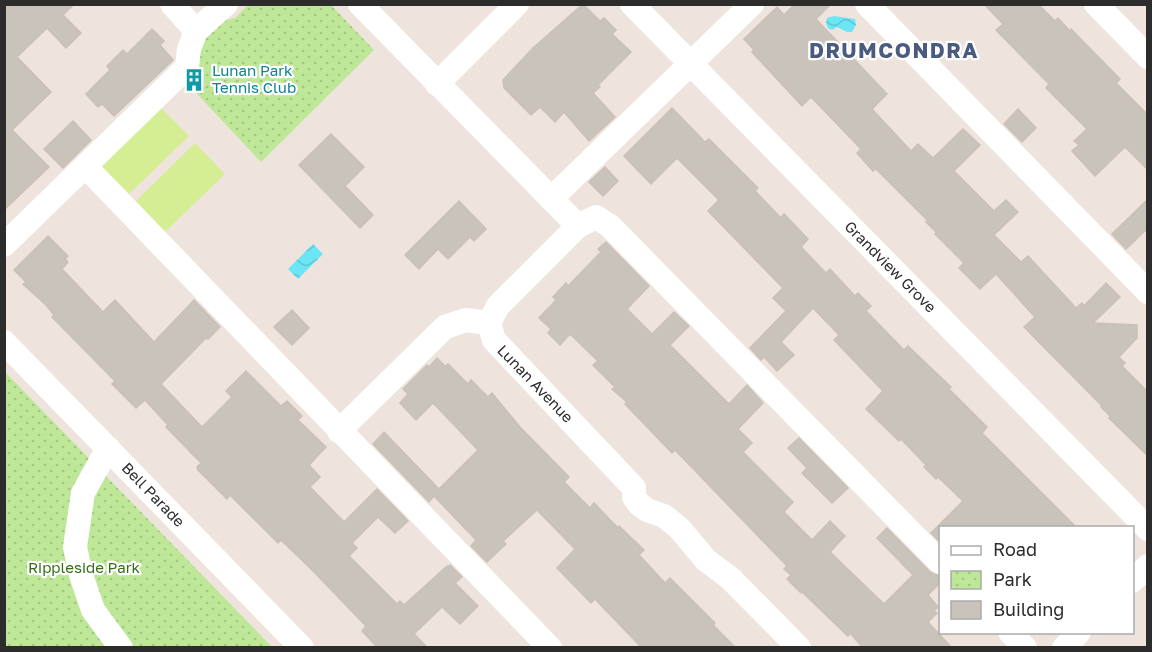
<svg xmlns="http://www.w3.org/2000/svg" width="1152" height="652" font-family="'Golos Text',sans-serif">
<defs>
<pattern id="park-dots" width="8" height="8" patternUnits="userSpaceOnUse" patternTransform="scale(1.5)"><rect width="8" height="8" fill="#bfe798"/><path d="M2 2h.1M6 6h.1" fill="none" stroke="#a4c683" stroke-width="1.8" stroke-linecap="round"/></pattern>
<pattern id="water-waves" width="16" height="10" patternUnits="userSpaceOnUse" patternTransform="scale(1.5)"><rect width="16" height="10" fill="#6ce5f4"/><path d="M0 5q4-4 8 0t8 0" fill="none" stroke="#5ec5d1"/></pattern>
</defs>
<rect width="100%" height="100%" fill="#eee4dd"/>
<!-- park -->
<g fill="url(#park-dots)">
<path d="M248,5H331L374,50L261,162L184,80L203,35L217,22L235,18Z"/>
<path d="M5,372L272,647H5Z"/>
</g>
<!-- pitch -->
<g fill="#d6ee93">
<path d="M160,107L189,136L129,194L100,165Z"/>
<path d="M195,143L225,174L165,232L136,201Z"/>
</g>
<!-- water -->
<g fill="url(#water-waves)">
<path d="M834,16L855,19L856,25L852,32H847L837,27L832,30L828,28L826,23L827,18Z"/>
<path d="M313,244L323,254L298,279L288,269Z"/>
</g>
<!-- building -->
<g fill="#c9c3bc" stroke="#cac0b7" stroke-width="1.5">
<path d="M10,4H74L63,15L81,33L66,48L47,28L17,57L51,92L12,130L49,167L4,210V10Z"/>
<path d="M583,4L600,21L604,18L616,30L612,34L631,52L598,85L600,87L593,93L615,117L589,141L564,112L555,122L540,107L531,115L504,88L503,80L533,48Z"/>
<path d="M795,4H831L816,19L887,94L872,109L911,151L918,144L933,158L963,129L980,145L954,171L994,211L1006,200L1018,212L994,235L1021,262L1028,256L1076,308L1082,303L1084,306L1106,283L1120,297L1093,323L1137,325V338L1119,357L1125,363L1122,366L1148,392V456L1109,418L1110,416L1101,407L1102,406L1024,327L1035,317L996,274L980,289L959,268L964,263L935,234L937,233L926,222L928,221L876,169L873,171L857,153L861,149L811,97L802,106L752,52L754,50L744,39L777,7L784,15Z"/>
<path d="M984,4H1038L1055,21L1058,18L1070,31L1071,29L1120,79L1116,83L1148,115V170L1125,147L1095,176L1072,151L1079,145L1074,141L1087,129L1046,88L1049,84L996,30L1003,24Z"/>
<path d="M152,29L164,41L160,45L173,60L114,116L102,104L98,107L86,94L110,70L107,66L123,50L127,54Z"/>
<path d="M672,108L705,142L709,139L758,188L755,191L781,218L784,214L808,239L801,247L826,273L830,269L855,296L858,293L871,306L866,311L904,350L908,346L951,387L949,389L987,427L982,433L1077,528H940V542L931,533L963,501L938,477L936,479L924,467L926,465L901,439L899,441L866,409L883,391L834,340L839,335L813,308L781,342L794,355L777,371L764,357L761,360L750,348L786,311L773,298L783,288L708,211L719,200L677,158L651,184L624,156Z"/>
<path d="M1018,109L1036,128L1022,142L1004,124Z"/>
<path d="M73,121L91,140L63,168L44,149Z"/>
<path d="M331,134L364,167L345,186L373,215L360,228L299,165Z"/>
<path d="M605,167L618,181L603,196L589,182Z"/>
<path d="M1148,199V228L1126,249L1112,234Z"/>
<path d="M459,201L486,229L474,241L470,237L448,259L438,249L419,269L405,255Z"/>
<path d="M48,236L68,256L65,259L68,262L62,269L103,312L115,300L154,342L194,300L220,327L208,339L206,338L161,384L202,427L232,397L226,391L246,371L281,406L287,401L302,416L298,420L326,447L309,465L320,477L310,487L344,522L377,489L408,521L395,533L378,517L352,543L357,548L349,556L397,604L400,601L404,605L447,566L448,567L450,565L462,577L455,583L478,606L460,624L442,607L414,634L428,648H378L362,631L366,626L312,570L281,540L278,543L230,495L227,499L198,470L197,467L201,463L166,427L168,425L145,400L136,408L112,384L115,381L52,317L54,315L46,305L23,284L26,282L14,270Z"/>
<path d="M606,242L649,286L627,309L652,334L674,312L689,326L670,345L729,404L747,385L763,403L738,429L752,443L743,452L793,502L784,512L812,540L830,521L845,536L830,552L884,604L913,575L877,538L887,528L930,572L940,576V583L928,595L938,607L934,611L937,613L928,622L952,648H863L850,633L848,636L802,592L801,593L787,579L791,575L784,569L787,566L675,450L672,453L625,404L627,402L612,389L615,387L593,365L598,361L570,334L560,345L548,333L551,329L539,318L556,300L553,297L566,283L568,286L601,252L598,249Z"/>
<path d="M292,310L309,328L292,345L274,327Z"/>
<path d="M437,358L445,366L448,364L468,384L471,380L488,397L492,393L520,427L569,477L564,482L590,508L594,503L618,528L619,526L644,550L639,555L665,583L670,578L715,623L713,625L736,648H642L595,599L591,603L557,568L575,549L537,510L503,541L506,544L487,562L471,546L476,540L434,496L429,502L373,444L384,432L439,489L478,450L433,403L416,420L400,403L408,394L403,389L427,365L429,367Z"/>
<path d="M799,438L848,488L832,503L802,473L807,468L788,448Z"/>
</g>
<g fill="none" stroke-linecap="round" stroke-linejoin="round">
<!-- minor -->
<g stroke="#fff" stroke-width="24">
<path d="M172,4L196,31L226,4"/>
<path d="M360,4L578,226L498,306L489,323L494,340L634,488V497L639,504L647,510L664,516L679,528L706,560L731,579L799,648"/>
<path d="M632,4L1148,529"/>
<path d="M867,4L1148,292"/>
<path d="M1096,4L1148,57"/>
<path d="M437,84L517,4"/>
<path d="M86,167L550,648"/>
<path d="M551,199L752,4"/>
<path d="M578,226L596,217L610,226L940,562"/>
<path d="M4,245L187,67L189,49L196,31"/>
<path d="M4,342L302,648"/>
<path d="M339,431L445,327L466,320L489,323"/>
<path d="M108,448L83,493L75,547L81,575L93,610L121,648"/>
<path d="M1132,581L1148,566"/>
<path d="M1010,632L1025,648"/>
<path d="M1064,648L1079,632"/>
</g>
</g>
<!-- icons -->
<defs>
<g id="building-bare" transform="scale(1.8)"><path d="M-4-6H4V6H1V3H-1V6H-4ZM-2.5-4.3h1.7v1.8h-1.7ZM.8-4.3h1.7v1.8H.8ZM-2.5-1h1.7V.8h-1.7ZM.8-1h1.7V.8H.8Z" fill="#0f9aa8" stroke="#fff" stroke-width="2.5" paint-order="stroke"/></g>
</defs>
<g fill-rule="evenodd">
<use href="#building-bare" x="194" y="80"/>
</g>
<g text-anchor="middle" stroke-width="4.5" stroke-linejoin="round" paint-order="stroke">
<!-- culture labels -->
<g font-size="15" fill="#0d838f" stroke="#fff" text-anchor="start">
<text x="212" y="76">Lunan Park<tspan x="212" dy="17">Tennis Club</tspan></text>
</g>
<!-- street labels -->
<g font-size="15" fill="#2c2c2c" stroke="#fff">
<text transform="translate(890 267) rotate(45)" y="5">Grandview Grove</text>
<text transform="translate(535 384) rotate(46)" y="5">Lunan Avenue</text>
<text transform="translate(153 495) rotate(46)" y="5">Bell Parade</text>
</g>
<!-- park labels -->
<g font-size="15" fill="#366d17" stroke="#fff">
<text x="84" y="573">Rippleside Park</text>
</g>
<!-- district labels -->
<g font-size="21" font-weight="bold" letter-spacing="1.5" fill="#4a5b7f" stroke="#fff">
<text x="894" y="58">DRUMCONDRA</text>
</g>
</g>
<!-- border -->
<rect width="1152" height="652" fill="none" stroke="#2c2c2c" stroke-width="12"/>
<!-- legend -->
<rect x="939" y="526" width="195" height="108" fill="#ffffff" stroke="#ababab" stroke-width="1.5"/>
<rect x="951" y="546" width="30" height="9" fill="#ffffff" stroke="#ababab" stroke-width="1.5"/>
<text x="993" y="556" font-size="18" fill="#2c2c2c">Road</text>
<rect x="951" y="571" width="30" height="18" fill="url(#park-dots)" stroke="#ababab" stroke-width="1.5"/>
<text x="993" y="586" font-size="18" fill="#2c2c2c">Park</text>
<rect x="951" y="601" width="30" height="18" fill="#c9c3bc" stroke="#ababab" stroke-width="1.5"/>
<text x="993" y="616" font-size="18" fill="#2c2c2c">Building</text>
</svg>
